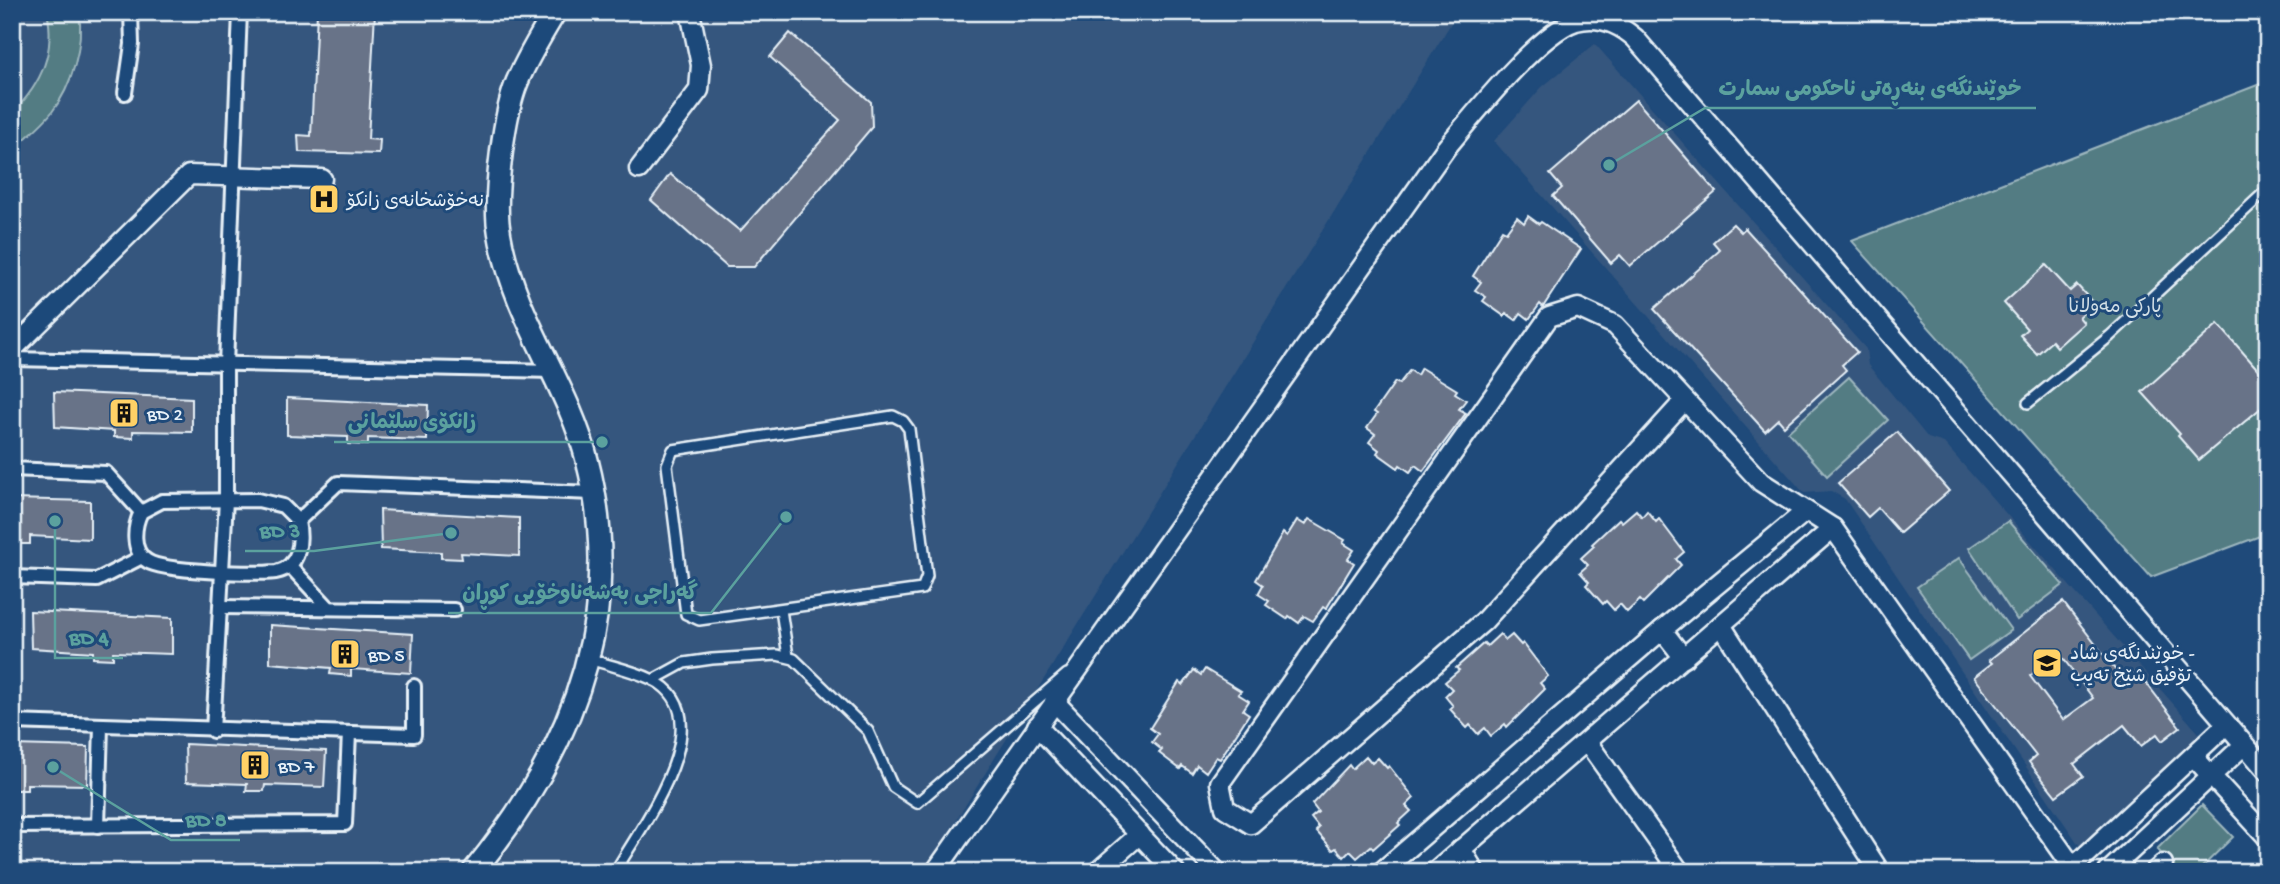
<svg xmlns="http://www.w3.org/2000/svg" width="2280" height="884" font-family="'Gochi Hand','Playpen Sans Arabic',sans-serif">
<rect width="100%" height="100%" fill="#1f4a7a"/>
<filter id="ink" filterUnits="userSpaceOnUse"><feTurbulence type="fractalNoise" baseFrequency=".0143" numOctaves="2"/><feDisplacementMap in="SourceGraphic" scale="14" xChannelSelector="R" yChannelSelector="G"/><feConvolveMatrix kernelMatrix="1 2 1 2 8 2 1 2 1" color-interpolation-filters="sRGB"/></filter>
<g filter="url(#ink)">
<!-- built -->
<g fill="#35567e">
<path d="M12,12H1458L924,872H12Z"/>
<path d="M1595,44L1866,349L1868,365L1928,438L1944,443L2204,739L2081,848L1845,499L1831,491L1804,493L1494,141L1542,87Z"/>
</g>
<!-- green -->
<g fill="#527c83" stroke="#9db6be" stroke-width="2">
<path d="M47,12H79C84,45 72,86 52,112C41,126 25,138 12,151V113C41,85 56,52 47,12Z"/>
<path d="M2268,81V533L2151,577L1852,241Z"/>
<path d="M1849,377L1888,420L1827,476L1788,432Z"/>
<path d="M2008,521L2063,585L2017,620L1969,548Z"/>
<path d="M1959,558L2011,630L1969,660L1917,587Z"/>
<path d="M2202,805L2233,837L2197,872H2179L2157,849Z"/>
</g>
<!-- building -->
<g fill="#687388" stroke="#e8f1f8" stroke-width="2" fill-rule="evenodd">
<path d="M317,12H375L368,139L380,140L379,154L299,152L298,135L311,136Z"/>
<path d="M790,33L871,102L872,127L754,267H727L651,200L670,174L740,231L840,120L770,57Z"/>
<path d="M1636,100L1716,192L1630,266L1620,255L1611,263L1553,196L1562,188L1550,174Z"/>
<path d="M1528,216L1539,224L1541,222L1581,249L1543,307L1540,304L1529,319L1521,313L1516,320L1506,313L1504,316L1483,301L1486,297L1475,290L1481,282L1473,276L1502,230L1506,232L1517,217L1524,223Z"/>
<path d="M1733,224L1741,232L1745,228L1857,352L1842,365L1846,370L1784,426L1778,419L1765,431L1654,309L1720,250L1713,242Z"/>
<path d="M2046,265L2070,291L2077,285L2094,304L2079,317L2084,323L2057,347L2052,341L2037,354L2020,335L2027,329L2004,303Z"/>
<path d="M2218,324L2268,381V402L2199,460L2178,436L2180,434L2142,392Z"/>
<path d="M1421,368L1457,390L1455,393L1466,400L1459,409L1466,413L1423,471L1415,465L1410,472L1400,465L1398,468L1377,453L1379,450L1369,442L1375,434L1367,428L1377,414L1374,412L1395,382L1399,384L1410,370L1417,375Z"/>
<path d="M54,392L192,398V432L133,431V438L114,437V431L55,427Z"/>
<path d="M287,398L428,405L427,440L368,438V445L348,444V437L287,435Z"/>
<path d="M1897,432L1949,491L1900,533L1878,508L1868,517L1838,483Z"/>
<path d="M12,499L90,501V539L30,536V544H12Z"/>
<path d="M380,510L519,518V556L461,553L462,559L441,558V552L381,549Z"/>
<path d="M1636,510L1642,517L1647,511L1656,522L1659,519L1684,552L1676,559L1681,565L1643,603L1640,600L1627,612L1620,604L1614,610L1606,601L1603,604L1586,585L1589,582L1580,572L1588,565L1581,558L1594,546L1592,544L1619,519L1622,522Z"/>
<path d="M1309,519L1345,540L1343,543L1354,550L1348,559L1354,563L1326,609L1323,607L1313,621L1304,616L1299,623L1289,616L1287,619L1266,605L1269,601L1258,594L1263,585L1256,580L1283,533L1287,536L1297,520L1305,525Z"/>
<path d="M2063,602L2124,681L2137,671L2180,727L2162,741L2157,734L2141,746L2124,725L2074,764L2083,776L2056,796L2029,762L2036,756L1974,677L1992,663L1989,660ZM2059,653L2093,698L2063,720L2030,676Z"/>
<path d="M30,611L172,618V654L113,652V659L93,658V652L31,648Z"/>
<path d="M270,625L413,634L411,673L351,669V676L330,674L331,668L270,663Z"/>
<path d="M1500,634L1506,640L1512,635L1521,645L1523,643L1548,676L1540,683L1545,689L1507,727L1505,724L1491,736L1485,728L1478,734L1470,725L1467,728L1450,709L1453,706L1445,696L1452,689L1445,682L1459,670L1456,668L1484,643L1487,646Z"/>
<path d="M1205,669L1241,691L1238,694L1249,701L1243,710L1249,714L1220,759L1216,757L1206,772L1197,765L1192,773L1182,766L1180,769L1159,753L1162,750L1152,742L1158,734L1150,728L1179,682L1183,685L1194,670L1201,675Z"/>
<path d="M185,744L326,751L324,787L265,785L264,791H246L247,784L186,782Z"/>
<path d="M12,745L88,747L87,785L27,784V790H12Z"/>
<path d="M1366,756L1372,763L1378,758L1387,768L1389,766L1414,798L1406,806L1411,811L1398,823L1400,825L1373,849L1371,846L1357,858L1350,851L1344,857L1336,848L1333,850L1316,831L1319,828L1311,818L1318,812L1312,804L1349,765L1352,769Z"/>
</g>
<g fill="none" stroke-linecap="round" stroke-linejoin="round">
<!-- service casing -->
<g stroke="#e8f1f8" stroke-width="14">
<g id="service">
<path d="M2028,403L2110,336L2268,189"/>
<path d="M893,416L903,421L909,429L927,576L922,589L699,620L686,614L667,465L673,450Z"/>
<path d="M781,610L788,656"/>
<path d="M590,659C610,666 632,670 651,679C727,715 639,829 615,872"/>
<path d="M653,680L684,663L712,659L777,655L794,659L868,731L893,787L917,803L1067,674"/>
</g>
</g>
<!-- pedestrian casing -->
<g stroke="#e8f1f8" stroke-width="18">
<g id="pedestrian">
<path d="M125,93L132,44L131,12"/>
<path d="M12,359L552,371"/>
<path d="M12,469L106,473L141,512"/>
<path d="M298,521C302,542 300,567 276,572C254,574 163,572 147,561C131,551 134,526 141,512L162,501L258,500L283,506L298,521L338,483L593,493"/>
<path d="M290,566L329,608"/>
<path d="M12,577L97,580L142,557"/>
<path d="M220,607L454,610"/>
<path d="M12,722L414,735V686"/>
<path d="M213,731L226,500V365L240,12"/>
<path d="M12,826L345,824L349,733"/>
<path d="M98,826L101,726"/>
</g>
</g>
<!-- minor casing -->
<g stroke="#e8f1f8" stroke-width="23">
<g id="minor">
<path d="M639,169L699,90L701,65L690,12"/>
<path d="M12,350L189,175L322,179"/>
<path d="M1684,401L1484,621L1251,824L1225,808L1220,783L1549,317L1578,308L1615,325L1761,482L1833,528L2073,867"/>
<path d="M1721,625L1880,872"/>
<path d="M1662,630L1684,658"/>
<path d="M1054,701L1217,872"/>
<path d="M1037,726L1175,872"/>
<path d="M1588,743L1680,872"/>
<path d="M2193,756L2268,838"/>
<path d="M1461,849L1475,872"/>
<path d="M935,872L1446,148C1473,116 1538,33 1576,21C1598,15 1619,24 1635,38L2268,772"/>
<path d="M1097,872L1140,834"/>
<path d="M1381,872L1662,630L1806,511"/>
<path d="M1435,872L1833,528"/>
<path d="M2068,872L2226,725"/>
<path d="M2108,872L2244,745"/>
<path d="M2154,872L2163,864"/>
</g>
</g>
<!-- tertiary casing -->
<g stroke="#e8f1f8" stroke-width="26">
<path id="tertiary" d="M473,872C571,753 627,615 587,460C573,404 540,353 519,300C509,275 501,249 498,223C495,188 504,114 517,82C527,58 541,35 555,12"/>
</g>
<!-- service -->
<use href="#service" stroke="#1f4a7a" stroke-width="9"/>
<!-- pedestrian -->
<use href="#pedestrian" stroke="#1f4a7a" stroke-width="12"/>
<!-- minor -->
<use href="#minor" stroke="#1f4a7a" stroke-width="18"/>
<!-- tertiary -->
<use href="#tertiary" stroke="#1f4a7a" stroke-width="21"/>
</g>
</g>
<!-- icons -->
<defs>
<g id="hospital-square" transform="scale(1.575)"><rect x="-9" y="-9" width="18" height="18" rx="4" fill="#ffd166" stroke="#1f4a7a"/><path d="M-5-5h3v3.5h4V-5h3V5h-3V1.5h-4V5h-3Z" fill="#111"/></g>
<g id="building-square" transform="scale(1.575)"><rect x="-9" y="-9" width="18" height="18" rx="4" fill="#ffd166" stroke="#1f4a7a"/><path d="M-4-6H4V6H1V3H-1V6H-4ZM-2.5-4.3h1.7v1.8h-1.7ZM.8-4.3h1.7v1.8H.8ZM-2.5-1h1.7V.8h-1.7ZM.8-1h1.7V.8H.8Z" fill="#111"/></g>
<g id="school-square" transform="scale(1.575)"><rect x="-9" y="-9" width="18" height="18" rx="4" fill="#ffd166" stroke="#1f4a7a"/><path d="M0-5L7-2L0 1L-7-2ZM-4 1L0 2.5L4 1V4Q0 6-4 4Z" fill="#111"/></g>
</defs>
<g fill-rule="evenodd">
<use href="#hospital-square" x="324" y="199"/>
<use href="#building-square" x="124" y="413"/>
<use href="#building-square" x="345" y="654"/>
<use href="#school-square" x="2047" y="663"/>
<use href="#building-square" x="255" y="765"/>
</g>
<g text-anchor="middle" stroke-width="6" stroke-linejoin="round" paint-order="stroke">
<!-- poi labels -->
<g font-size="19" fill="#e8f1f8" stroke="#1f4a7a" text-anchor="start">
<text x="347" y="206">نەخۆشخانەی زانکۆ</text>
<text x="147" y="420">BD 2</text>
<text x="2070" y="659">خوێندنگەی شاد -<tspan x="2070" dy="22">تۆفیق شێخ تەیب</tspan></text>
<text x="368" y="661">BD 5</text>
<text x="278" y="772">BD 7</text>
</g>
<!-- park labels -->
<g font-size="19" fill="#d2dfe6" stroke="#1f4a7a">
<text x="2115" y="312">پارکی مەولانا</text>
</g>
</g>
<!-- callouts -->
<path fill="none" stroke="#5ba19e" stroke-width="2.5" d="M1609 165L1705 108H2036M602 442L490 442H334M451 533L314 551H245M786 517L711 613H448M55 521L55 658H123M53 767L171 840H240"/>
<g fill="#5ba19e" stroke="#1f4a7a" stroke-width="2.5">
<circle cx="1609" cy="165" r="7"/>
<circle cx="602" cy="442" r="7"/>
<circle cx="451" cy="533" r="7"/>
<circle cx="786" cy="517" r="7"/>
<circle cx="55" cy="521" r="7"/>
<circle cx="53" cy="767" r="7"/>
</g>
<g font-size="21" text-anchor="middle" font-weight="bold" fill="#5ba19e" stroke="#1f4a7a" stroke-width="6" stroke-linejoin="round" paint-order="stroke">
<text x="1870" y="95">خوێندنگەی بنەڕەتی ناحکومی سمارت</text>
<text x="412" y="428">زانکۆی سلێمانی</text>
<text x="280" y="537">BD 3</text>
<text x="580" y="599">گەراجی بەشەناوخۆیی کوڕان</text>
<text x="89" y="644">BD 4</text>
<text x="206" y="826">BD 8</text>
</g>
<!-- margin -->
<rect width="2280" height="884" fill="none" stroke="#1f4a7a" stroke-width="42"/>
<rect x="21" y="21" width="2238" height="842" fill="none" stroke="#e8f1f8" stroke-width="2.5" filter="url(#ink)"/>
</svg>
